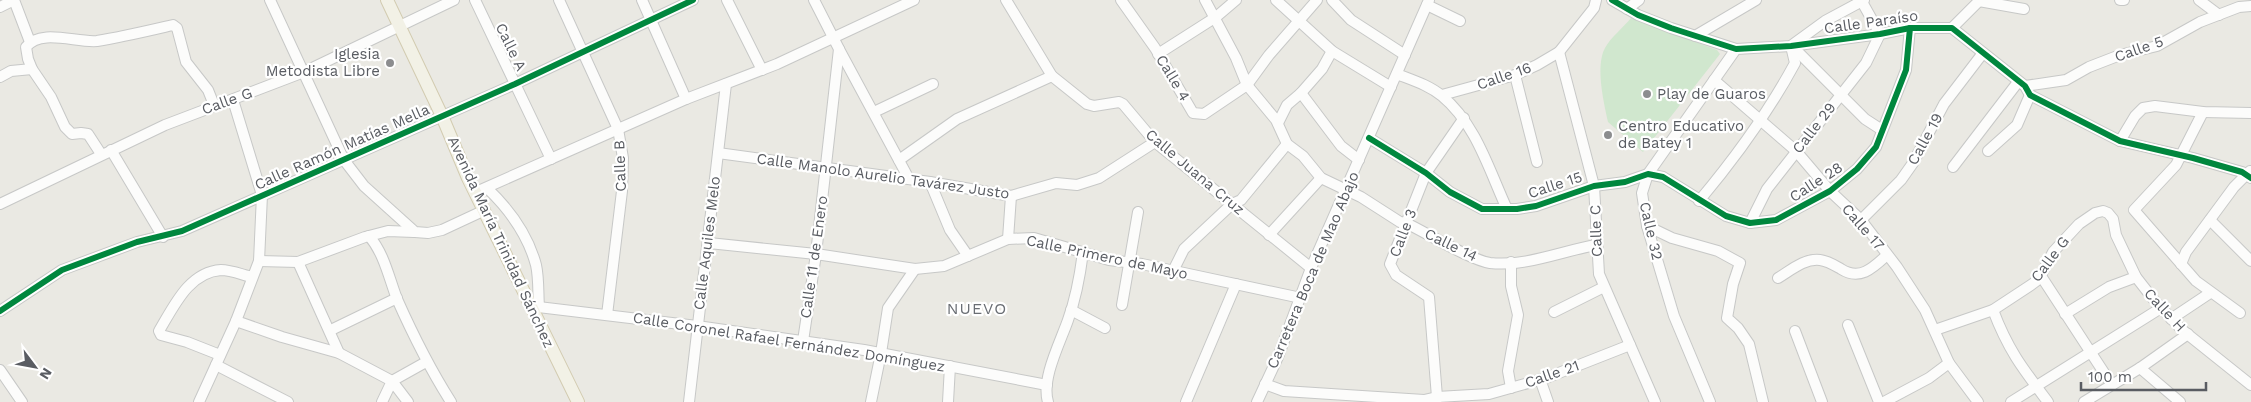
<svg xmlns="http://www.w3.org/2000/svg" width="2251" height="402" font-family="'Work Sans',sans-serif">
<rect width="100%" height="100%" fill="#eae9e3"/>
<!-- green -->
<path fill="#d0e7ce" d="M1631,18L1717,50L1720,54L1643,152L1608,122C1604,103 1595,66 1605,48C1611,37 1623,28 1631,18Z"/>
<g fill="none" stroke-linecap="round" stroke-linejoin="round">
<!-- minor casing -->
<g stroke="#c7c8c7" stroke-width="12">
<g id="minor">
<path d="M14,0L30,42"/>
<path d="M270,0L344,160L364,186L415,232L428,233L442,230L485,210"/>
<path d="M475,0L551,159"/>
<path d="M559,0L618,129L623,158L622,191L607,315"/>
<path d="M642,0L686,99"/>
<path d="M727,0L762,70"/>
<path d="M1006,0L1052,76L1087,104L1094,106L1119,102L1123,104L1155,142L1311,268"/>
<path d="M1121,0L1155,48L1193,113L1204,114L1247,85L1269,55L1317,0"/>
<path d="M1205,0L1236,58L1247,85L1276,120L1287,144L1303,156L1321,178L1361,197L1400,222L1406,223C1427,233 1470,260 1490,263C1525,267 1562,251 1596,245"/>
<path d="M1276,0L1332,51L1391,87"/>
<path d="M1332,0L1351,20L1405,55"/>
<path d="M1612,0L1638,15L1671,28L1736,49L1791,46L1880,34L1910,28H1952L2025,86L2030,95L2120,141L2193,158L2242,172L2251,178"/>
<path d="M2120,0H2124"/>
<path d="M2199,0L2219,15"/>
<path d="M1979,1L2024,9"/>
<path d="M1427,5L1460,21"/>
<path d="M0,7L14,0"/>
<path d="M1627,9L1639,0"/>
<path d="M1952,28L1980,0"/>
<path d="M1695,36L1756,0"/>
<path d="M1792,45L1825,21L1864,0"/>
<path d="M1792,46L1865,119L1882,130"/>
<path d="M839,49L909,179"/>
<path d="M1559,52L1594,186L1599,274L1655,402"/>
<path d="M1158,54L1216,17L1236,0"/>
<path d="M1397,74C1412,80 1429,85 1442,96C1476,124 1489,170 1507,209"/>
<path d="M1515,75L1537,162"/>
<path d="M0,77L11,71L32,69"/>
<path d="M1714,80L1796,151L1830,191L1861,220L1897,267L1925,310L1949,363L1978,402"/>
<path d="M2025,86L2066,80L2089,67L2120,55L2157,46L2200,22L2239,7L2251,6"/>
<path d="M1301,93L1341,146L1359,160"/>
<path d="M1442,95L1515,75L1537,65L1559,52L1594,8L1596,0"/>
<path d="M874,112L933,84"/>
<path d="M2203,112L2176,165L2134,210L2196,281L2240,313"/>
<path d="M1278,123L1287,105L1301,93L1322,69L1332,51"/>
<path d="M1369,138L1426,173L1450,192L1482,209H1517L1536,206L1594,186L1625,182L1648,174L1663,177L1726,216L1750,223L1776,220L1830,191L1857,169L1876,147L1906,70L1910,28"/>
<path d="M2120,141L2135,116L2143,108L2155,106L2203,112L2251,113"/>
<path d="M111,150L163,237"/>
<path d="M1988,151L2017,125L2030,95"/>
<path d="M718,153L930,182L1011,196L1056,183L1077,185L1099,178L1155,142"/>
<path d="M101,154L88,134L81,133L72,134L65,127L51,97L32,69L28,59L26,47C41,28 76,43 97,41C122,37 147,31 173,25L177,28L186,62L208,90L214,105"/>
<path d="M899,160L957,119L1052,76"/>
<path d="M1953,167L2018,82"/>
<path d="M930,182L950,230L968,256"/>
<path d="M487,188C509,209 528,235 536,265C539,278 538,294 539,307"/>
<path d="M476,192L686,99L777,64L914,0"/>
<path d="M1699,201C1736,157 1768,113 1795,63L1791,46"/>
<path d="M0,204L165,125L304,72L454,0"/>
<path d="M1861,220L1901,180L1913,163L1944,104L1983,53"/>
<path d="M2210,220L2251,261"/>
<path d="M1750,223L1767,189L1866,63L1880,34L1861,0"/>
<path d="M1647,226L1672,238L1718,251L1740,263L1733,284L1727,318L1738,328L1749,344L1763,402"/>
<path d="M1269,235L1321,178"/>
<path d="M369,236C384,253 389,278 397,299C413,335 430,369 451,402"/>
<path d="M1008,239L1011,196"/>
<path d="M709,243L816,254L915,269L944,266L1008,239L1034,238L1109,260L1142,264L1301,298"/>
<path d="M259,261L298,262L365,237L388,231L414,232"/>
<path d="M298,262L339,353"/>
<path d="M2181,264L2186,252L2234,187L2250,171"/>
<path d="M1173,271L1184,249L1232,204L1241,200L1287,144"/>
<path d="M2041,276L2112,385"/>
<path d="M1778,278C1790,271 1804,258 1820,260C1828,261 1834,265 1841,269C1860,281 1873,268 1887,255"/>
<path d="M1122,305L1138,212"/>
<path d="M530,306L697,326L864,350L1047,385"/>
<path d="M1071,310L1105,328"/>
<path d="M1993,310C2008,350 2023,369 2048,402"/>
<path d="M0,311L62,270L137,242L182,231L515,84L693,0"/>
<path d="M1554,312L1604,287"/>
<path d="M2065,314L2109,287L2136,277"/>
<path d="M2171,319L2210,293"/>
<path d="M236,321L282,337L339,353L392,381L408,402"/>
<path d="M1848,325L1879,402"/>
<path d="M331,330L397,298"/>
<path d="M1935,330L1993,310L2031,285L2039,279L2053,252L2079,224L2095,213L2103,211L2108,213L2113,219L2116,235L2136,277L2154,300L2181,329L2251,385"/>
<path d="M1795,331L1822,402"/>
<path d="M803,341L816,254L839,49L814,0"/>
<path d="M220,355L187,342L161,335L159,331C174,306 189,272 221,270C231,270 243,275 252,277"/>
<path d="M216,365L288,402"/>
<path d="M2140,368L2180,402"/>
<path d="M0,370L22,402"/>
<path d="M1540,379L1548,402"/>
<path d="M1265,384L1284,391L1424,400L1437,397L1489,394L1546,378L1630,345"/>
<path d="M1511,388L1508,371L1518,315L1511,286V262"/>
<path d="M199,402L236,321L259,261L262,195L233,100"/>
<path d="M382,402L392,381L426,362"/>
<path d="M689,402L726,84"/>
<path d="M871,402L881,353L888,308L915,269"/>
<path d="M948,402L950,366"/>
<path d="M1048,402C1041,379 1060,343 1068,320C1076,298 1080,276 1083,252"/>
<path d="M1186,402L1236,284"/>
<path d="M1257,402L1278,357L1311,268L1429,0"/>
<path d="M1436,402L1437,397L1429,297L1396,275L1390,264L1426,173L1464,118"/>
<path d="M1710,402L1674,316L1647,226L1642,193L1648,174L1736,49"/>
<path d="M1884,402L1929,378L1949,363"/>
<path d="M2011,402L2161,308"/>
<path d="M2084,402L2140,368L2188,334"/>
</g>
</g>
<!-- major casing -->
<g stroke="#d2cbb0" stroke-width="14">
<path id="major" d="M387,0L442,116L468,178L578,402"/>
</g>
<!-- minor -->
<use href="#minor" stroke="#fcfcfb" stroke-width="10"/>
<!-- major -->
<use href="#major" stroke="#f2f1e6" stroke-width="12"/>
<!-- cycleway casing -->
<g stroke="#fff" stroke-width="9">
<g id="cycleway">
<path d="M1612,0L1638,15L1671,28L1736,49L1791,46L1880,34L1910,28H1952L2025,86L2030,95L2120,141L2193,158L2242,172L2251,178"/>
<path d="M1369,138L1426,173L1450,192L1482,209H1517L1536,206L1594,186L1625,182L1648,174L1663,177L1726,216L1750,223L1776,220L1830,191L1857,169L1876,147L1906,70L1910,28"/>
<path d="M0,311L62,270L137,242L182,231L515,84L693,0"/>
</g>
</g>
<!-- cycleway -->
<use href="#cycleway" stroke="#00873e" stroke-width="6"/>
</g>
<!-- markers -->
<g fill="#8c8d8f" stroke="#fff" stroke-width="2">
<circle cx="390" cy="63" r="5"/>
<circle cx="1647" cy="94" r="5"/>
<circle cx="1608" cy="135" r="5"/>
</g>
<g text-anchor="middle" stroke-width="4.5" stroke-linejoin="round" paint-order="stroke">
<!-- street labels -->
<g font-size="15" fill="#595c62" stroke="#fff">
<text transform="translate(1871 22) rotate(-8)" y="5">Calle Paraíso</text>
<text transform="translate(511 47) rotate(64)" y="5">Calle A</text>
<text transform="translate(2139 49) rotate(-19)" y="5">Calle 5</text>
<text transform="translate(1504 76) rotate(-19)" y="5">Calle 16</text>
<text transform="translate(1173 78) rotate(59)" y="5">Calle 4</text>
<text transform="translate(227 101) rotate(-20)" y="5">Calle G</text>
<text transform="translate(1814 128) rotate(-52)" y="5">Calle 29</text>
<text transform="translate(1925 139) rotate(-61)" y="5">Calle 19</text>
<text transform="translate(342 147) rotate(-24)" y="5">Calle Ramón Matías Mella</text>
<text transform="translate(620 166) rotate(-92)" y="5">Calle B</text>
<text transform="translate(1195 172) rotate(40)" y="5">Calle Juana Cruz</text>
<text transform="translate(883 176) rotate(8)" y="5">Calle Manolo Aurelio Tavárez Justo</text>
<text transform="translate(1816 182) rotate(-33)" y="5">Calle 28</text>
<text transform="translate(1555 185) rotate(-18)" y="5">Calle 15</text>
<text transform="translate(1863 227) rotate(49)" y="5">Calle 17</text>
<text transform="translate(1596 231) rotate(-92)" y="5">Calle C</text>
<text transform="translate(1651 231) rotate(77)" y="5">Calle 32</text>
<text transform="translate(1403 233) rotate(-69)" y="5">Calle 3</text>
<text transform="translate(501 242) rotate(65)" y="5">Avenida María Trinidad Sánchez</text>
<text transform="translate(707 243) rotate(-83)" y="5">Calle Aquiles Melo</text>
<text transform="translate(1451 245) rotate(26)" y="5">Calle 14</text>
<text transform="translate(814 257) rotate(-82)" y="5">Calle 11 de Enero</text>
<text transform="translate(1107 257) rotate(12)" y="5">Calle Primero de Mayo</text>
<text transform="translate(2050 259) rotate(-53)" y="5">Calle G</text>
<text transform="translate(1313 270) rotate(-67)" y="5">Carretera Boca de Mao Abajo</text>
<text transform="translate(2165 310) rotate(47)" y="5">Calle H</text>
<text transform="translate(789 342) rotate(9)" y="5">Calle Coronel Rafael Fernández Domínguez</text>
<text transform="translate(1552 374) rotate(-19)" y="5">Calle 21</text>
</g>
<!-- poi labels -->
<g font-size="15" fill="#595c62" stroke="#fff" text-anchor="start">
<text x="380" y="59" text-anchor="end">Iglesia<tspan x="380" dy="17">Metodista Libre</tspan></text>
<text x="1657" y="99">Play de Guaros</text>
<text x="1618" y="131">Centro Educativo<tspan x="1618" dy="17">de Batey 1</tspan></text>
</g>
<!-- neighbourhood labels -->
<g font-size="16" letter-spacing="1" fill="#6a6e74" stroke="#fff">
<text x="977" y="314">NUEVO</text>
</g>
</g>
<!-- north arrow -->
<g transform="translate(35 367) rotate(122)" stroke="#ffffff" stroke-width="4" paint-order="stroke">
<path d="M0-4L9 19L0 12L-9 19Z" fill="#595c62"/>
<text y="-8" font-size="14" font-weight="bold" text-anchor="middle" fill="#595c62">N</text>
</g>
<!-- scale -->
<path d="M2081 382v8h125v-8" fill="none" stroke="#595c62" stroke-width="2.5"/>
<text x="2088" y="382" font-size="15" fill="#595c62" stroke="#ffffff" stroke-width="4" paint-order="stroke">100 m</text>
</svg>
